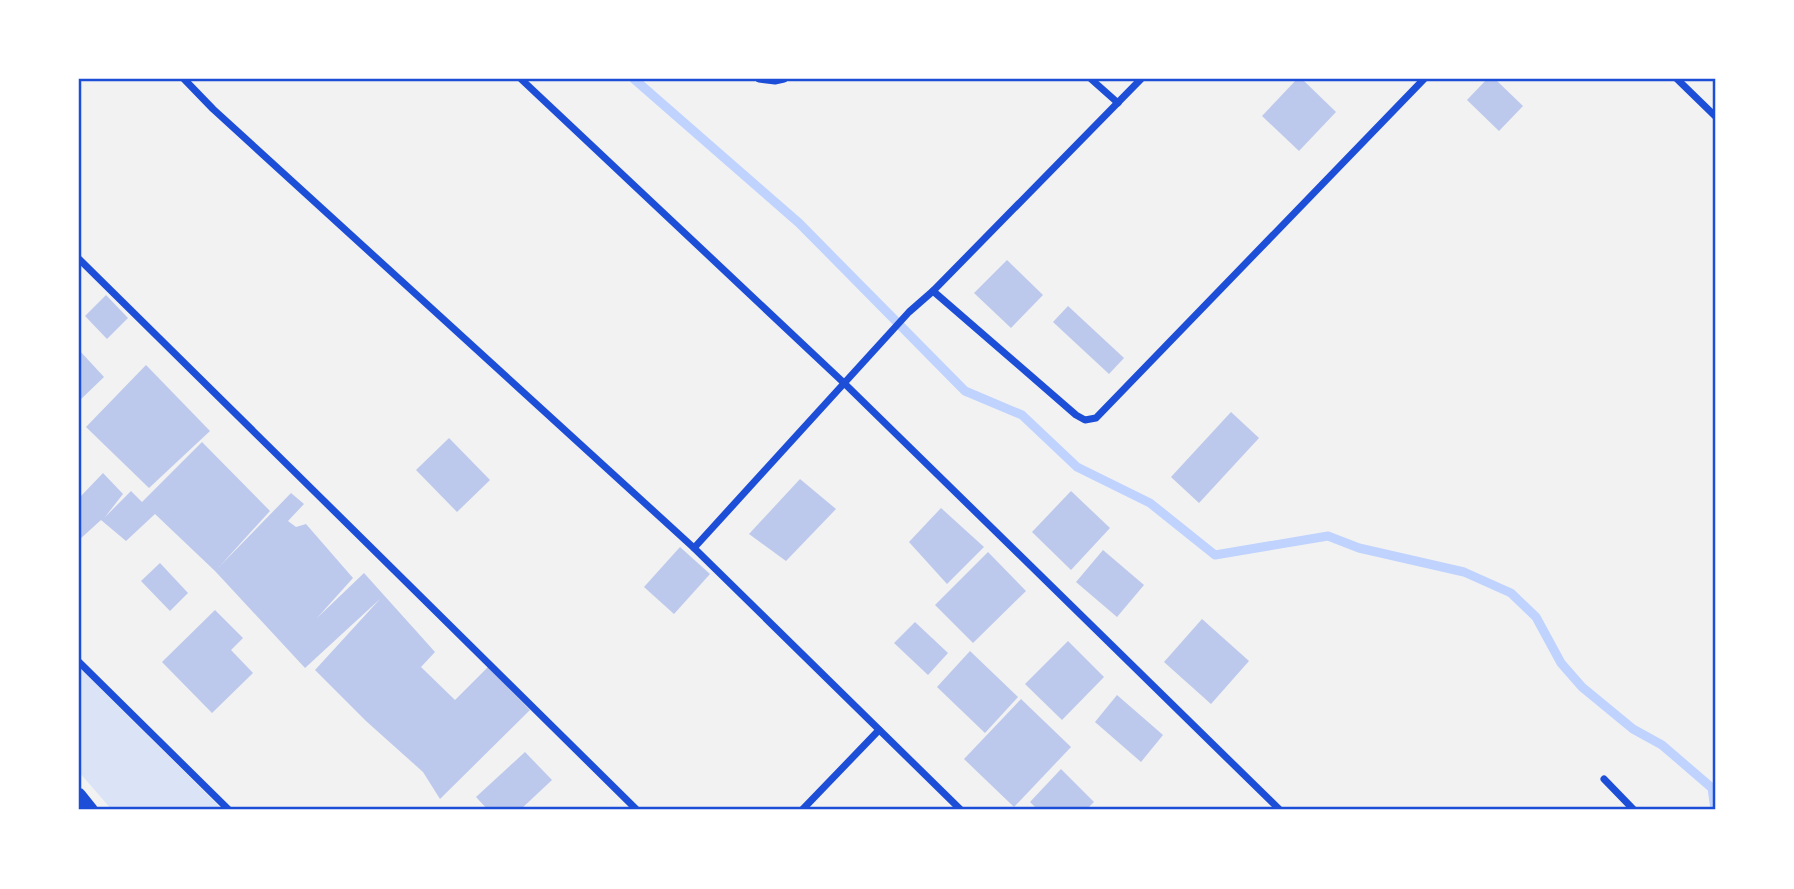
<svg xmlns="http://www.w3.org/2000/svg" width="1794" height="889" font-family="Georgia,serif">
<rect width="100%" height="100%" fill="#f2f2f2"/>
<!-- green -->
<path fill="#dbe4f7" d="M79,667L223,810H112L79,772Z"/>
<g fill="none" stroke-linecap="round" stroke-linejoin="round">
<!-- stream -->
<path stroke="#bfd3fe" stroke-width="9" d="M634,79L799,223L965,391L1022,415L1077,467L1150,503L1215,555L1328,536L1359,548L1464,572L1511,593L1536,617L1561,663L1582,687L1633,729L1662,745L1712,788L1715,810"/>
</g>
<!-- building -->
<g fill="#bdc9ec">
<path d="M1297,79H1302L1336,112L1299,151L1262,116Z"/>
<path d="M1487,79H1495L1523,106L1499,131L1467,100Z"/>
<path d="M1007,260L1043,295L1011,328L974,293Z"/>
<path d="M106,295L128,318L107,339L85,316Z"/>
<path d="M1068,306L1124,358L1109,374L1053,322Z"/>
<path d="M79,350L104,377L79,401Z"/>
<path d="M146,365L210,431L149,488L86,427Z"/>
<path d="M1231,412L1259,438L1199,503L1171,477Z"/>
<path d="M449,438L490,480L457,512L416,470Z"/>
<path d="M202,442L270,511L219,567L291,493L304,504L288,521L296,527L306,524L353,578L317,618L364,573L435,652L421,667L455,700L488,667L530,710L440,799L423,772L366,721L315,670L380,599L305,668L215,571L155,514L126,541L101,520L79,540V493L81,496L103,473L123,494L105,517L131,491L142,502Z"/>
<path d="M800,479L836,509L786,561L749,534Z"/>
<path d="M1071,491L1110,528L1071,570L1032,532Z"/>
<path d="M941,508L984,547L947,584L909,542Z"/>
<path d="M680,547L710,574L674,614L644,587Z"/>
<path d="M1103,550L1144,585L1117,617L1076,582Z"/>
<path d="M988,552L1026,591L973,643L935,605Z"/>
<path d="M160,563L188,593L170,611L141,581Z"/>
<path d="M215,610L243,638L231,650L253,673L212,713L162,662Z"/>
<path d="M1202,619L1249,661L1211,704L1164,662Z"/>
<path d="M915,622L948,653L928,675L894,643Z"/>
<path d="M1068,641L1104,677L1062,720L1025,684Z"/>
<path d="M970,651L1018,697L985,733L937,687Z"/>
<path d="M1117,695L1163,735L1141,762L1095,722Z"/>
<path d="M1021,699L1071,747L1014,807L964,759Z"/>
<path d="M525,752L552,780L520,810H488L476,797Z"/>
<path d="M1061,769L1094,802L1086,810H1038L1030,802Z"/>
</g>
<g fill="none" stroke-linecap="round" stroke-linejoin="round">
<!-- minor -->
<g stroke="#1d4ed8" stroke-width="7">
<path d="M184,79L213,109L694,548L961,810"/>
<path d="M521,79L844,383L1280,810"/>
<path d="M759,79L775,81L784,79"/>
<path d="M1091,79L1118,103"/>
<path d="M1677,79L1715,116"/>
<path d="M79,259L637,810"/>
<path d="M933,291L1076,415L1085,420L1096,418L1424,79"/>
<path d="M694,548L909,312L933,291L1141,79"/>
<path d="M79,662L229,810"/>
<path d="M1604,779L1634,810"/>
<path d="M802,810L879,730"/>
</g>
<!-- secondary -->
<path stroke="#1d4ed8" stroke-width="14" d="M79,795L91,810"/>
</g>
<!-- border -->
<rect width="1794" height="889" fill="none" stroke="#ffffff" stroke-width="161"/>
<rect x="80" y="80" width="1634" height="728" fill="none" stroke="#1d4ed8" stroke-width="2.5"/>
</svg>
